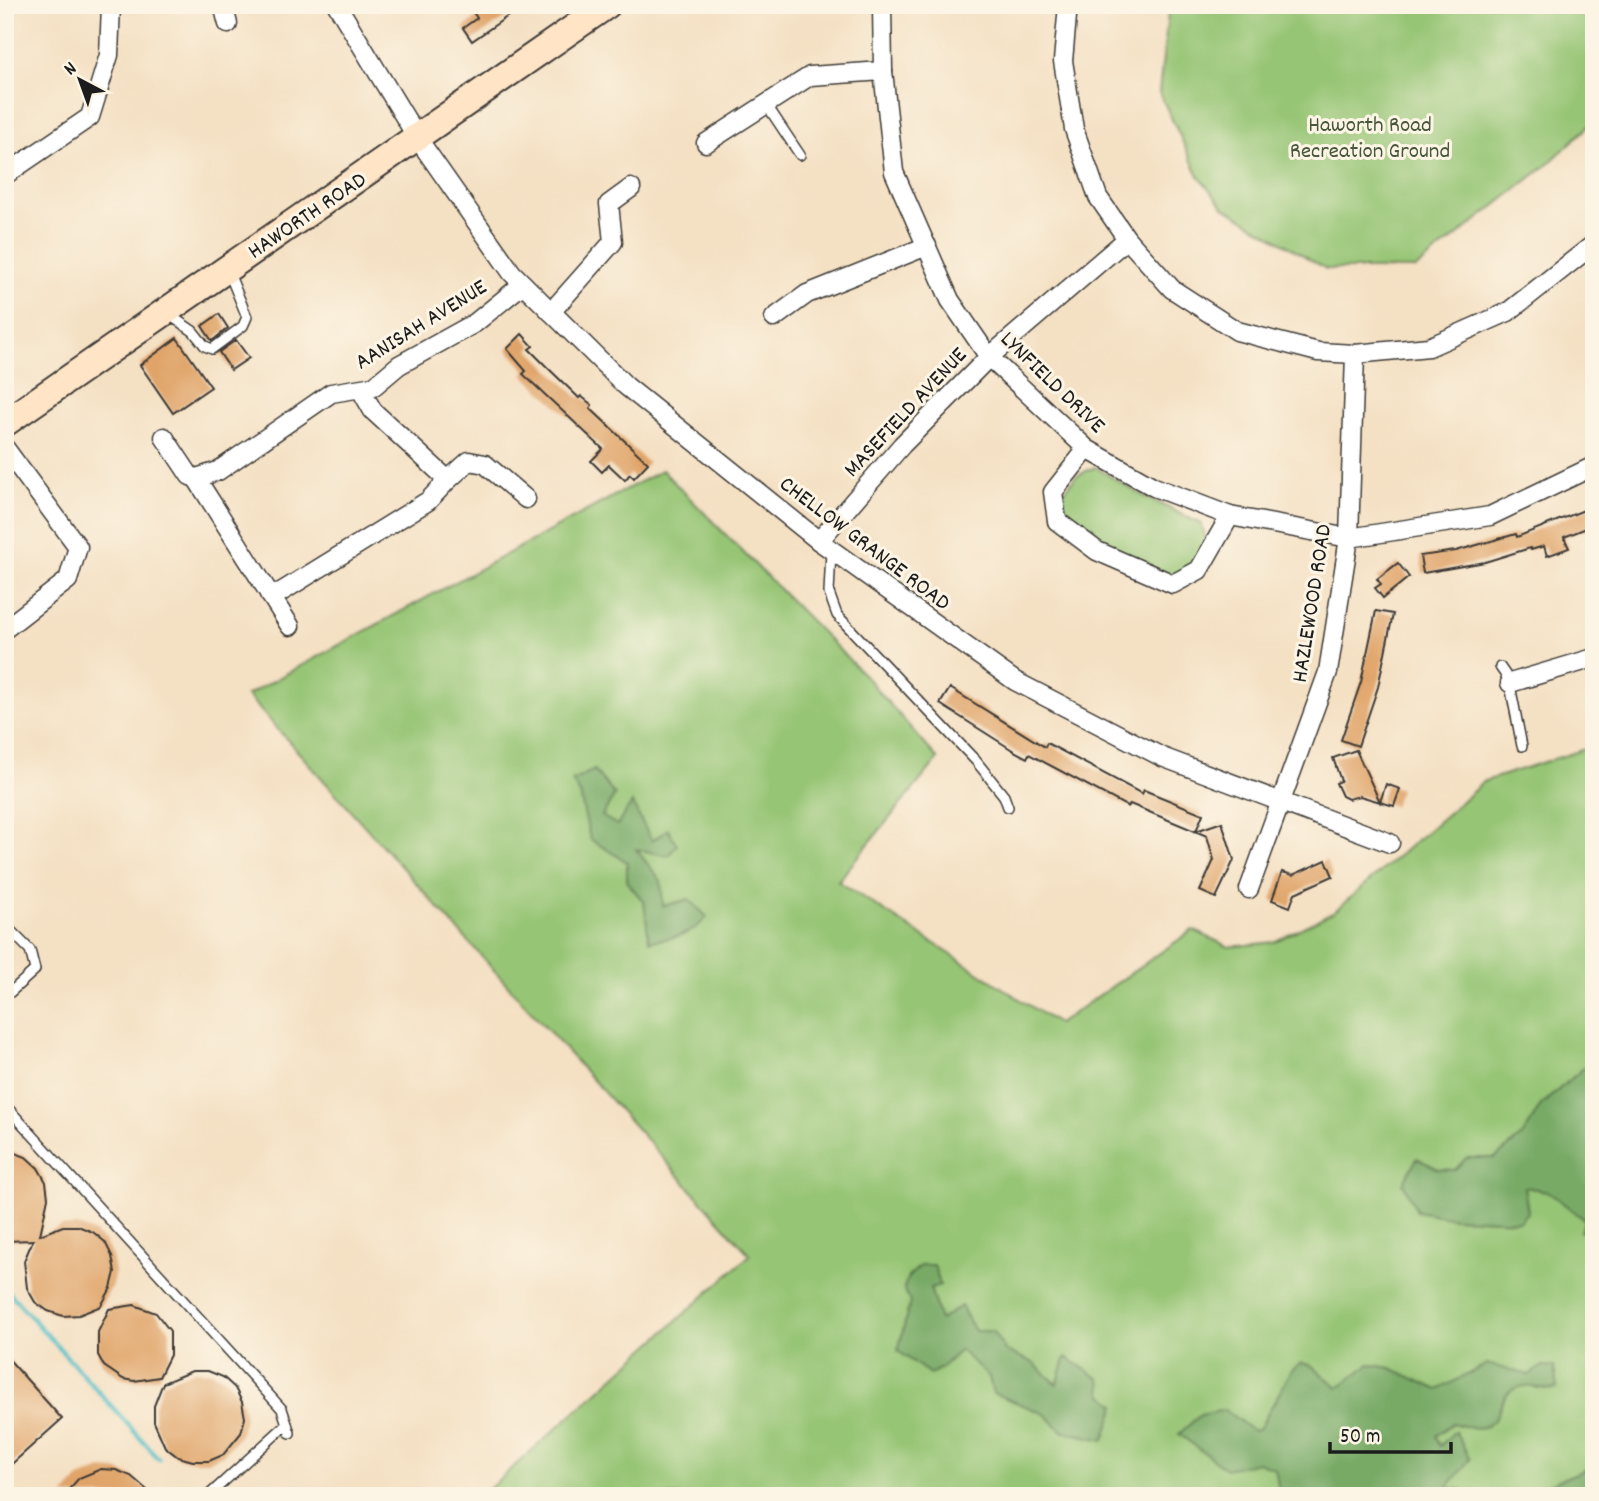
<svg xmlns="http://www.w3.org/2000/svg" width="1599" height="1501" font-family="Dekko,sans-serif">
<rect width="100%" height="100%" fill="#fcf5e5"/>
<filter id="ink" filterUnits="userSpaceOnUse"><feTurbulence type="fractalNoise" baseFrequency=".0143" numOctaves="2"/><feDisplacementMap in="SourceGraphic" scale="14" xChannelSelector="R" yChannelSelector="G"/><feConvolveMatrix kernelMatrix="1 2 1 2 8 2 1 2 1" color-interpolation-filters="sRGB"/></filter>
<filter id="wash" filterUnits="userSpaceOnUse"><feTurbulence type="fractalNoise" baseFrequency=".00686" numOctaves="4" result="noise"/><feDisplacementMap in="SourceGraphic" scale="28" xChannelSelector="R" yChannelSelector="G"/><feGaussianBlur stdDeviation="1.57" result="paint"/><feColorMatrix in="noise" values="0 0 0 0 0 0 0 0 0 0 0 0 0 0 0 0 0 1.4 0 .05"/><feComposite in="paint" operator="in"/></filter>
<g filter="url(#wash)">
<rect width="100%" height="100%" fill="#f4e0c3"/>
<!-- green -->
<g fill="#96c574" stroke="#597048" stroke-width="2">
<path d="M1169,5H1594V121L1547,165L1415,269H1326L1224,207L1200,178L1159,92Z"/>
<path d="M1095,467L1140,494L1201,524L1207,541L1193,566L1173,577L1102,544L1065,517L1063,493L1076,476Z"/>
<path d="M662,470L865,676L938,759L838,881L1058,1024L1193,930L1229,947L1274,942L1335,911L1485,781L1594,746V1466L1520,1496H481L750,1255L247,695Z"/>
</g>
<!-- forest -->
<g fill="#78aa66" stroke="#4a6341" stroke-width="2">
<path d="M594,770L615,795L602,816L617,825L632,803L652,841L668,829L677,845L668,856L636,849L661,881L663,906L689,899L707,917C691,937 673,938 649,941L644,902L627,882V862L590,839L580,794L572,781Z"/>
<path d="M1594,1059V1235L1580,1231L1585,1220L1547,1191L1524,1187L1528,1211L1520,1221L1454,1218L1417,1211L1403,1183L1417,1158L1438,1169L1455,1170L1466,1158H1495L1523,1135L1541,1105Z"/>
<path d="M921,1265H934L940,1285L930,1288L940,1320L961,1306L975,1331H992L1006,1351L1032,1362L1057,1384L1066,1357L1100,1379L1102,1394L1116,1405L1104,1440L1062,1431L1045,1414L993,1393L989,1377L960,1350L940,1369L930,1374L898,1351L910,1302L904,1288L908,1277Z"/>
<path d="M1301,1363L1311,1365L1338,1388L1369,1364L1391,1368L1438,1390L1487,1364L1529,1375L1543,1366L1554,1367L1557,1389C1542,1392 1529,1382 1514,1389C1491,1399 1509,1442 1453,1423L1436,1436L1440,1446L1455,1431L1470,1459L1447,1488L1463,1490L1461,1496H1280L1275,1469L1258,1462L1226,1469L1179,1434L1200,1415L1225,1410L1253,1431L1259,1429L1292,1370Z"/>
<path d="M1594,1466V1496H1520Z"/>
</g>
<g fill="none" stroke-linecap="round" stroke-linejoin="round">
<!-- stream -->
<path stroke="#50bec6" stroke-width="4.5" d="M5,1288L159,1459"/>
</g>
<g id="blocks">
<!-- building -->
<g fill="#e0a469">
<path d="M468,5H524L472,41L463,28L477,18Z"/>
<path d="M219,314L228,328L212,341L202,326Z"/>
<path d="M522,334L533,346L529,349L549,369L579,398L581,396L592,405L590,408L648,463L634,478L630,474L625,480L609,465L602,472L591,461L603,449L523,374L526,371L507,349Z"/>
<path d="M177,338L211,387L173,413L140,365Z"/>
<path d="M236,340L249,358L231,370L219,352Z"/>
<path d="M1594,506V525L1564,537L1569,548L1547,556L1544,546L1531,550L1530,548L1485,562L1423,573L1420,556L1456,551L1516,534L1517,537Z"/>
<path d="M1398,563L1409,577L1383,598L1375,588L1381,584L1377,579Z"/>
<path d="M1376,611L1393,614L1378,687L1358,746L1341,740L1361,682Z"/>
<path d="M950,688L1045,747L1047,743L1142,794L1144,790L1203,814L1196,831L1222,822L1234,860L1216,898L1200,891L1214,860L1207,836L1130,804L1128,807L1029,754L1027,758L1014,751L940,704Z"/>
<path d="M1356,750L1380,802L1386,784L1400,789L1394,806L1360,796L1348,799L1342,796L1336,783L1341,781L1333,758Z"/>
<path d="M1326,860L1333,876L1295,893L1290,907L1272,900L1282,872L1293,875Z"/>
<path d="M5,1149L26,1157L38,1168L46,1182L48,1198L40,1235L63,1226H78L93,1232L105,1242L112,1256L115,1272L111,1288L101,1306L79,1315L63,1316L48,1311L35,1302L27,1288L24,1261L33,1240L5,1241Z"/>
<path d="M134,1305L156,1313L170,1331V1355L159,1377L134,1381L123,1379L104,1366L98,1355V1332L109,1309Z"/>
<path d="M5,1355L62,1419L5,1470Z"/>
<path d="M192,1371H208L223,1377L235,1388L242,1402L245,1418L241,1433L223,1455L209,1461H193L178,1457L165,1447L154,1422V1406L163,1383Z"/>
<path d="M101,1469L116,1470L131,1476L154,1496H63L79,1478Z"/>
</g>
</g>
</g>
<g filter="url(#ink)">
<use href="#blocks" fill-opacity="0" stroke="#3c3935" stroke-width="2"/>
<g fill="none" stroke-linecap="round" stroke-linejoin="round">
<!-- service casing -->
<g stroke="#3c3935" stroke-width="12">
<g id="service">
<path d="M766,104L800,155"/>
<path d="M168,314L193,331L205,346L212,349L243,326L247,317L229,273"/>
<path d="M831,551L829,593L837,615L976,761L1004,796L1008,807"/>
<path d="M1500,667L1509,680L1522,746"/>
<path d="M5,925L30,950L35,970L5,997"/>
<path d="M5,1105L282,1409L290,1433"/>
<path d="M208,1496L287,1424"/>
</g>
</g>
<!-- minor casing -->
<g stroke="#3c3935" stroke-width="21">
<g id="minor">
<path d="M223,5L228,24"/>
<path d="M337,5L418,139L512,273L626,386L819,541L1015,681L1162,757L1390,843"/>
<path d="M882,5L883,71L894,172L950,300L989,357L1087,449L1154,487L1230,516L1349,538L1490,516L1594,466"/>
<path d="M1068,5L1063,61L1074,129L1098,197L1127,239L1172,289L1237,331L1318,352L1355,354L1429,347L1508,312L1594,244"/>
<path d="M706,143L810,76L883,71"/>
<path d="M5,175L90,117L109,55L111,5"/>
<path d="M551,312L613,242L609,204L631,188"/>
<path d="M774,318L807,294L927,246"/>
<path d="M164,437L190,476L196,478"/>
<path d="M5,448L78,547L68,580L5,629"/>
<path d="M1087,449L1053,492L1057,521L1097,551L1173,584L1199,570L1230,516"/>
<path d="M448,480L469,461L485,464L526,499"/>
<path d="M819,541L902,445L989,357L1127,239"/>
<path d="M269,594L281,592L428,501L448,480L373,411L361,390"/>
<path d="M290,626L196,478L218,471L331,393L374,386L399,365L475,323L523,284"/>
<path d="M1510,683L1594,658"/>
<path d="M1249,889L1328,672L1349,538L1355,354"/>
</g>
</g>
<!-- secondary casing -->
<g stroke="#3c3935" stroke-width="30">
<path id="secondary" d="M5,423L607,5"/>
</g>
<!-- service -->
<use href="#service" stroke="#fff" stroke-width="9"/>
<!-- minor -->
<use href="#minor" stroke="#fff" stroke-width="18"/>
<!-- secondary -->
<use href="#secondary" stroke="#ffe4c6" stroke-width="26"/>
</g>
</g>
<g text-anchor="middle" stroke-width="6" stroke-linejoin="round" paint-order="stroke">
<!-- park labels -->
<g font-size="23" fill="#47573b" stroke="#fcf5e5">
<text x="1370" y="131">Haworth Road<tspan x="1370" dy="26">Recreation Ground</tspan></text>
</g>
<!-- street labels -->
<g font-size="23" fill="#1c1c1c" stroke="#fcf5e5">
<text transform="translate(306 214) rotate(-34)" y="8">HAWORTH ROAD</text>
<text transform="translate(420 323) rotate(-32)" y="8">AANISAH AVENUE</text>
<text transform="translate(1054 381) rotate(44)" y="8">LYNFIELD DRIVE</text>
<text transform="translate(904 411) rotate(-47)" y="8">MASEFIELD AVENUE</text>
<text transform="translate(866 542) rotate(37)" y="8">CHELLOW GRANGE ROAD</text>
<text transform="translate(1310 603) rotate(-81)" y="8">HAZLEWOOD ROAD</text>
</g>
</g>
<!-- margin -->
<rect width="1599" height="1501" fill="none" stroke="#fcf5e5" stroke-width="28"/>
<!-- north arrow -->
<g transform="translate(80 80) rotate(319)" stroke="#fcf5e5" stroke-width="5" paint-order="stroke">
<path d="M0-5L12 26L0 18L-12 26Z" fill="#1c1c1c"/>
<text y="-10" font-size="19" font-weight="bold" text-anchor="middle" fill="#1c1c1c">N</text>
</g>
<!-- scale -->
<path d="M1330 1442v10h121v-10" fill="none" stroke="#1c1c1c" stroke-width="3.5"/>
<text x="1340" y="1442" font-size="21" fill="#1c1c1c" stroke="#fcf5e5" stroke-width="5" paint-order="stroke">50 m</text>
</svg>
